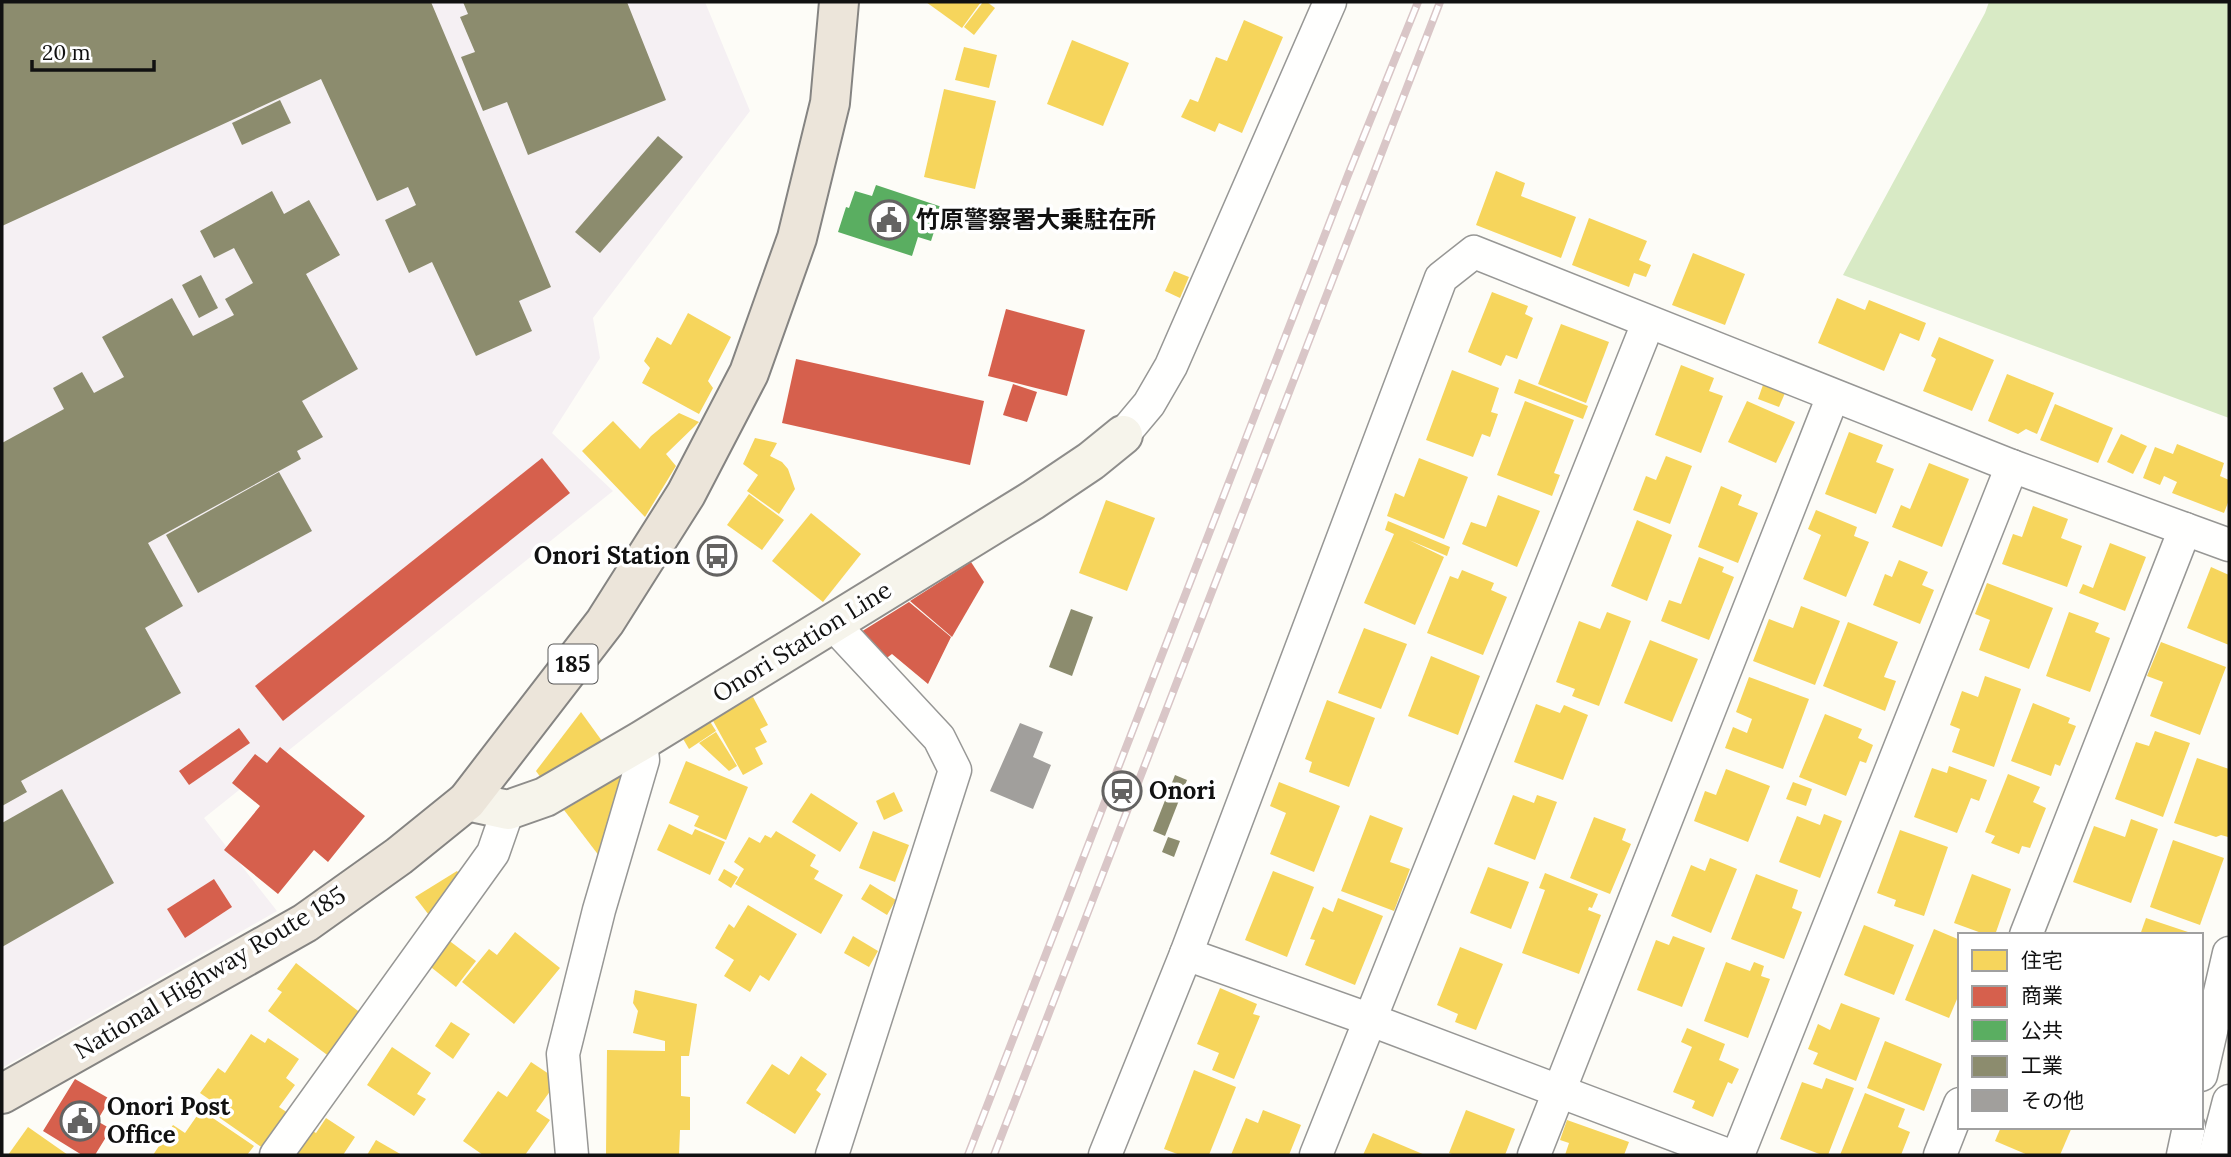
<svg xmlns="http://www.w3.org/2000/svg" width="2231" height="1157" font-family="Lora,'Noto Sans JP',serif">
<rect width="100%" height="100%" fill="#fdfcf7"/>
<!-- industrial -->
<path fill="#f5f0f3" d="M2,2H705L750,111L593,318L600,358L552,433L613,491L204,818L277,911L2,1068Z"/>
<!-- forest -->
<path fill="#d8eac5" d="M1989,2H2229V418L1843,275L1985,13Z"/>
<!-- homes -->
<g fill="#f6d55c">
<path d="M926,2H981L962,28Z"/>
<path d="M983,2H987L995,8L974,35L964,27Z"/>
<path d="M1244,20L1283,37L1242,133L1219,123L1215,132L1181,117L1190,99L1198,102L1216,57L1227,61Z"/>
<path d="M1072,40L1129,63L1103,126L1047,104Z"/>
<path d="M964,47L997,55L989,88L955,80Z"/>
<path d="M944,89L996,101L975,189L924,177Z"/>
<path d="M1496,171L1525,183L1521,196L1576,217L1561,258L1476,225Z"/>
<path d="M1589,218L1647,241L1639,260L1651,265L1646,277L1634,273L1629,287L1572,265Z"/>
<path d="M1693,253L1745,274L1725,325L1672,305Z"/>
<path d="M1174,271L1189,277L1180,298L1165,291Z"/>
<path d="M1492,292L1528,306L1525,314L1533,318L1517,359L1506,355L1501,366L1468,352Z"/>
<path d="M1837,298L1865,310L1869,300L1926,323L1919,341L1900,333L1884,371L1818,343Z"/>
<path d="M688,313L731,337L708,381L713,388L699,414L642,383L650,368L644,361L657,337L671,345Z"/>
<path d="M1561,324L1609,342L1586,403L1538,384Z"/>
<path d="M1939,337L1994,360L1972,411L1923,391L1936,359L1931,356Z"/>
<path d="M1681,365L1714,378L1709,391L1723,396L1701,453L1655,435Z"/>
<path d="M1452,370L1499,388L1491,412L1498,414L1490,437L1482,434L1473,457L1426,440Z"/>
<path d="M2007,374L2054,393L2037,434L2026,429L2018,434L1988,421Z"/>
<path d="M1519,379L1588,406L1583,419L1514,393Z"/>
<path d="M1763,385L1785,393L1779,407L1758,399Z"/>
<path d="M1525,401L1574,420L1554,473L1560,475L1552,496L1497,475Z"/>
<path d="M1747,401L1795,422L1776,463L1728,442Z"/>
<path d="M2055,404L2113,428L2098,463L2040,440Z"/>
<path d="M679,413L699,422L666,454L676,466L645,517L582,451L613,421L640,449L651,436Z"/>
<path d="M1849,432L1883,445L1876,462L1894,469L1876,514L1825,494Z"/>
<path d="M2121,434L2147,446L2133,474L2107,462Z"/>
<path d="M755,438L777,443L770,456L782,462L788,469L795,489L779,514L747,491L758,475L743,464Z"/>
<path d="M2177,444L2224,463L2220,476L2229,480V500L2224,513L2172,493L2177,482L2164,476L2160,485L2143,478L2155,447L2173,454Z"/>
<path d="M1666,456L1692,466L1670,524L1633,510L1646,476L1656,480Z"/>
<path d="M1419,458L1468,477L1444,539L1387,516L1395,493L1404,497Z"/>
<path d="M1929,463L1969,479L1942,547L1892,527L1901,505L1910,509Z"/>
<path d="M1721,486L1742,495L1738,505L1758,513L1738,563L1698,547Z"/>
<path d="M749,494L784,520L762,550L727,525Z"/>
<path d="M1498,495L1540,511L1517,567L1462,544L1471,522L1486,527Z"/>
<path d="M1106,500L1155,518L1127,591L1079,573Z"/>
<path d="M2033,506L2068,519L2061,538L2082,546L2067,587L2002,564L2013,534L2022,537Z"/>
<path d="M1816,510L1857,527L1854,536L1869,542L1846,597L1803,579L1821,535L1808,529Z"/>
<path d="M811,513L861,554L823,602L772,561Z"/>
<path d="M1637,520L1672,535L1647,601L1611,586Z"/>
<path d="M1388,521L1450,547L1447,556L1409,540L1444,557L1415,625L1364,603L1394,534L1385,530Z"/>
<path d="M2110,543L2146,557L2125,611L2079,593L2083,584L2093,588Z"/>
<path d="M1699,557L1724,567L1722,572L1734,577L1709,640L1661,621L1669,600L1681,604Z"/>
<path d="M1899,560L1928,572L1922,585L1934,590L1920,624L1873,605L1885,574L1892,577Z"/>
<path d="M2211,567L2229,575V645L2187,628Z"/>
<path d="M1462,570L1494,583L1491,590L1507,597L1483,655L1427,633L1450,576L1458,579Z"/>
<path d="M1987,583L2053,608L2029,669L1979,650L1990,620L1975,614Z"/>
<path d="M1801,606L1840,621L1815,685L1753,661L1769,619L1793,628Z"/>
<path d="M1607,612L1631,621L1599,706L1572,696L1575,689L1556,682L1579,621L1600,629Z"/>
<path d="M2069,612L2099,623L2095,632L2110,638L2090,692L2046,676Z"/>
<path d="M1848,622L1898,642L1884,677L1896,681L1885,711L1823,686Z"/>
<path d="M1364,628L1407,644L1381,709L1338,693Z"/>
<path d="M1650,640L1698,659L1672,722L1624,703Z"/>
<path d="M2161,642L2226,667L2200,735L2150,716L2163,682L2147,676Z"/>
<path d="M1431,656L1480,676L1458,735L1408,716Z"/>
<path d="M1985,676L2021,689L1994,767L1952,752L1960,729L1950,725L1962,691L1978,697Z"/>
<path d="M1749,677L1809,699L1783,769L1725,748L1733,727L1747,733L1752,719L1736,712Z"/>
<path d="M753,697L768,725L760,729L767,742L755,748L763,764L743,775L712,719Z"/>
<path d="M1327,700L1375,718L1349,787L1309,772L1312,762L1305,759Z"/>
<path d="M2033,703L2070,718L2068,723L2076,726L2060,766L2055,764L2051,776L2011,761Z"/>
<path d="M1536,704L1560,713L1564,705L1588,715L1563,780L1514,762Z"/>
<path d="M581,712L602,741L541,778L536,771Z"/>
<path d="M1825,714L1862,729L1858,738L1873,745L1866,763L1860,761L1846,796L1799,777Z"/>
<path d="M709,720L716,731L689,749L682,737Z"/>
<path d="M2155,731L2190,743L2163,817L2115,799L2136,742L2149,746Z"/>
<path d="M716,732L737,766L729,771L699,743Z"/>
<path d="M2197,758L2229,769L2228,837L2221,835L2216,837L2174,823Z"/>
<path d="M686,761L748,787L726,840L694,826L699,816L669,803Z"/>
<path d="M1949,766L1987,780L1979,801L1971,798L1957,833L1914,817L1932,768L1947,773Z"/>
<path d="M632,769L603,861L564,810Z"/>
<path d="M1726,769L1770,786L1748,842L1694,821L1705,791L1716,795Z"/>
<path d="M2008,774L2040,787L2033,802L2046,808L2030,848L2022,846L2019,854L1991,843L1995,836L1985,832Z"/>
<path d="M1279,782L1340,806L1314,872L1270,854L1286,813L1270,806Z"/>
<path d="M1793,782L1812,789L1806,806L1786,799Z"/>
<path d="M894,792L903,811L884,820L876,801Z"/>
<path d="M811,793L858,823L840,852L792,822Z"/>
<path d="M1513,795L1534,803L1537,795L1557,802L1535,860L1494,844Z"/>
<path d="M1824,814L1842,821L1820,878L1779,862L1797,816L1820,825Z"/>
<path d="M1370,815L1403,828L1390,862L1410,869L1394,911L1341,891Z"/>
<path d="M1594,817L1626,829L1622,840L1631,844L1610,894L1570,878Z"/>
<path d="M2131,819L2158,829L2131,903L2073,882L2094,826L2125,837Z"/>
<path d="M669,824L692,835L695,829L725,842L710,875L657,850Z"/>
<path d="M1900,830L1948,847L1924,916L1894,906L1896,900L1877,893Z"/>
<path d="M776,831L816,855L810,866L819,871L814,879L843,895L821,934L735,884L744,869L734,862L749,837L760,843L765,835L771,838Z"/>
<path d="M873,831L909,845L895,882L859,868Z"/>
<path d="M2173,840L2224,858L2200,925L2150,907Z"/>
<path d="M1710,858L1737,869L1711,933L1671,916L1691,865L1705,871Z"/>
<path d="M1488,867L1529,882L1511,929L1470,913Z"/>
<path d="M724,869L738,877L731,888L718,880Z"/>
<path d="M457,871L463,878L432,919L415,897Z"/>
<path d="M1273,871L1314,887L1287,957L1245,940Z"/>
<path d="M1545,873L1598,894L1592,908L1589,907L1588,910L1601,915L1579,974L1522,953L1545,890L1539,888Z"/>
<path d="M1756,874L1798,890L1792,908L1802,912L1784,959L1731,939Z"/>
<path d="M1972,874L2011,889L1995,935H1987L1954,923Z"/>
<path d="M870,884L896,900L887,915L861,899Z"/>
<path d="M1338,898L1383,916L1355,985L1305,965L1315,940L1310,939L1323,907L1333,912Z"/>
<path d="M748,905L797,934L769,981L760,975L750,992L724,976L734,960L715,948L729,924L734,928Z"/>
<path d="M2146,918L2194,934V935H2140Z"/>
<path d="M1864,925L1914,945L1894,995L1844,975Z"/>
<path d="M1934,929L1960,940V992L1949,1018L1905,1000Z"/>
<path d="M515,932L560,968L514,1024L462,982L489,949L497,955Z"/>
<path d="M853,936L878,951L869,967L844,953Z"/>
<path d="M1673,936L1705,948L1682,1007L1637,990L1656,940L1669,945Z"/>
<path d="M447,939L476,961L456,987L427,964Z"/>
<path d="M1460,947L1503,964L1476,1030L1455,1022L1458,1014L1437,1005Z"/>
<path d="M1726,962L1750,971L1754,962L1764,966L1761,976L1770,979L1748,1038L1704,1021Z"/>
<path d="M296,963L362,1014L330,1057L268,1011L282,992L277,989Z"/>
<path d="M1220,988L1257,1004L1253,1014L1260,1016L1234,1079L1212,1070L1219,1053L1197,1044Z"/>
<path d="M635,990L697,1004L689,1056H681V1096L690,1097V1130H680L679,1155H606L607,1050L665,1051V1041L633,1033L638,1011L633,1003Z"/>
<path d="M1841,1003L1880,1018L1856,1081L1813,1064L1818,1053L1808,1049L1818,1024L1830,1030Z"/>
<path d="M451,1022L470,1034L453,1059L435,1046Z"/>
<path d="M1687,1028L1725,1044L1719,1060L1739,1069L1732,1084L1728,1082L1713,1117L1692,1108L1695,1101L1673,1092L1692,1047L1681,1042Z"/>
<path d="M251,1034L265,1043L268,1038L299,1059L286,1078L295,1085L279,1107L291,1115L267,1151L207,1109L213,1102L200,1093L218,1068L225,1073Z"/>
<path d="M1885,1041L1942,1064L1924,1111L1867,1088Z"/>
<path d="M392,1047L431,1073L417,1094L426,1099L414,1116L367,1085Z"/>
<path d="M801,1056L827,1074L816,1090L821,1094L795,1134L746,1103L772,1064L789,1075Z"/>
<path d="M531,1062L558,1080L536,1111L550,1120L525,1155H483L463,1141L498,1091L507,1097Z"/>
<path d="M1194,1070L1236,1087L1209,1155H1180L1164,1149Z"/>
<path d="M1826,1078L1854,1088L1828,1155H1822L1780,1139L1802,1082L1822,1089Z"/>
<path d="M1865,1093L1905,1109L1898,1127L1910,1132L1901,1155H1840Z"/>
<path d="M201,1110L254,1146L247,1155H153L173,1125L185,1133Z"/>
<path d="M1263,1110L1301,1125L1289,1155H1231L1246,1118L1258,1123Z"/>
<path d="M1466,1110L1515,1129L1505,1155H1455L1449,1153Z"/>
<path d="M326,1118L355,1137L343,1155H295L309,1129L316,1133Z"/>
<path d="M1567,1120L1629,1142L1624,1155H1565L1569,1143L1560,1140Z"/>
<path d="M28,1127L68,1155H8Z"/>
<path d="M2001,1127H2072L2060,1155H2028L1995,1141Z"/>
<path d="M1373,1133L1425,1155H1363Z"/>
<path d="M376,1140L402,1155H367Z"/>
</g>
<!-- shops -->
<g fill="#d6604d">
<path d="M1006,309L1085,330L1067,396L988,376Z"/>
<path d="M796,359L984,401L970,465L782,423Z"/>
<path d="M1013,384L1037,392L1027,422L1003,415Z"/>
<path d="M542,458L570,493L283,721L255,686Z"/>
<path d="M971,562L984,582L952,637L910,601Z"/>
<path d="M909,602L951,637L928,684L892,654L884,660L856,635Z"/>
<path d="M239,728L250,743L189,785L179,771Z"/>
<path d="M280,747L365,816L328,862L314,850L278,894L224,850L260,806L232,783L255,754L267,763Z"/>
<path d="M214,879L232,907L185,938L167,909Z"/>
<path d="M75,1079L110,1099L97,1121L111,1129L95,1155H82L43,1131Z"/>
</g>
<!-- public -->
<path fill="#5aae61" d="M876,185L942,207L931,241L918,237L912,256L838,232L846,207L849,208L855,191L872,196Z"/>
<!-- industry -->
<g fill="#8c8c6e">
<path d="M2,2H431L551,287L519,301L532,331L476,356L432,262L409,273L385,220L416,205L408,187L377,201L321,79L2,226Z"/>
<path d="M463,2H627L666,100L528,155L507,102L483,111L461,57L475,52L460,17L468,14Z"/>
<path d="M280,100L291,123L242,145L232,123Z"/>
<path d="M658,136L683,157L600,253L575,232Z"/>
<path d="M272,191L284,214L309,200L340,255L306,274L358,369L302,401L323,437L297,451L301,459L148,543L183,606L145,628L181,693L21,781L27,792L2,806V443L64,409L53,388L82,372L94,393L124,377L102,337L172,298L193,336L234,315L225,299L253,283L234,248L214,258L200,231Z"/>
<path d="M201,275L218,308L199,318L182,285Z"/>
<path d="M279,472L312,531L198,593L166,535Z"/>
<path d="M1071,609L1093,617L1072,676L1049,667Z"/>
<path d="M1175,775L1187,780L1165,836L1153,831Z"/>
<path d="M62,789L114,883L2,947V823Z"/>
<path d="M1168,837L1180,841L1174,857L1162,852Z"/>
</g>
<!-- building -->
<path fill="#a19f9c" d="M1020,723L1043,732L1033,757L1051,765L1033,809L990,791Z"/>
<g fill="none" stroke-linecap="round" stroke-linejoin="round">
<!-- minor casing -->
<g stroke="#979795" stroke-width="35">
<g id="minor">
<path d="M1123,435L1149,404L1171,366L1330,2"/>
<path d="M2026,935L2185,529"/>
<path d="M1186,954L1371,1020L1728,1155"/>
<path d="M2201,1075L2229,953"/>
<path d="M276,1155L493,853L508,810"/>
<path d="M572,1155L563,1054L599,910L643,760L641,741"/>
<path d="M832,1155L955,770L939,738L832,623"/>
<path d="M1105,1155L1186,954L1441,278L1474,252L2012,466L2229,545"/>
<path d="M1316,1155L1648,323"/>
<path d="M1534,1155L1833,396"/>
<path d="M1738,1155L2012,466"/>
<path d="M1940,1155L1960,1104"/>
<path d="M2183,1155L2189,1127"/>
<path d="M2215,1155L2229,1101"/>
</g>
</g>
<!-- secondary casing -->
<g stroke="#8e8d8b" stroke-width="42">
<path id="secondary" d="M467,801L508,810L545,797L641,741L1033,500L1091,461L1123,435"/>
</g>
<!-- trunk casing -->
<g stroke="#858482" stroke-width="42">
<path id="trunk" d="M2,1094L305,923L399,856L467,801L605,622L686,494L749,373L797,238L830,103L839,2"/>
</g>
<!-- minor -->
<use href="#minor" stroke="#fffffe" stroke-width="32"/>
<!-- secondary -->
<use href="#secondary" stroke="#f6f4eb" stroke-width="38"/>
<!-- trunk -->
<use href="#trunk" stroke="#ece5da" stroke-width="38"/>
<!-- rail casing -->
<g stroke="#d9c6c7" stroke-width="8">
<g id="rail">
<path d="M968,1155L1348,175L1418,2"/>
<path d="M994,1155L1440,2"/>
</g>
</g>
<!-- rail -->
<use href="#rail" stroke="#fff" stroke-width="5" stroke-dasharray="16" stroke-linecap="butt"/>
</g>
<!-- icons -->
<defs>
<g id="civic-ring" transform="scale(2.0125)"><circle r="9.5" fill="#fff" stroke="#646362" stroke-width="1.5"/><path d="M-.6-6.5H3V-4.5H.6V-3L4-1V1h2V6H-6V1h2V-1L-.6-3ZM-1.2 2.5V6h2.4V2.5Z" fill="#646362"/></g>
<g id="bus-ring" transform="scale(2.0125)"><circle r="9.5" fill="#fff" stroke="#646362" stroke-width="1.5"/><path d="M-5-6H5V4H4V6H2V4H-2V6H-4V4H-5ZM-3.5-4V0h7V-4ZM-3.5 1.2v1.5H-2V1.2ZM2 1.2v1.5H3.5V1.2Z" fill="#646362"/></g>
<g id="station-ring" transform="scale(2.0125)"><circle r="9.5" fill="#fff" stroke="#646362" stroke-width="1.5"/><path d="M-3-6H3Q5-6 5-4V2Q5 4 3 4L4.5 6H3L1.5 4h-3L-3 6H-4.5L-3 4Q-5 4-5 2V-4Q-5-6-3-6ZM-3.5-4v3h7v-3ZM-3.5 1v1.5H-2V1ZM2 1v1.5H3.5V1Z" fill="#646362"/></g>
</defs>
<g fill-rule="evenodd">
<use href="#civic-ring" x="889" y="220"/>
<use href="#bus-ring" x="717" y="556"/>
<use href="#station-ring" x="1122" y="791"/>
<use href="#civic-ring" x="80" y="1121"/>
</g>
<g text-anchor="middle" stroke-width="7" stroke-linejoin="round" paint-order="stroke">
<!-- shield labels -->
<rect fill="#fff" stroke="#585858" stroke-width="2" x="548.5" y="644.5" width="49" height="39" rx="5"/>
<g font-size="23" font-weight="bold" fill="#111">
<text x="573" y="672">185</text>
</g>
<!-- poi labels -->
<g font-size="24" font-weight="bold" fill="#111" stroke="#fff" text-anchor="start">
<text x="916" y="228">竹原警察署大乗駐在所</text>
<text x="690" y="564" text-anchor="end">Onori Station</text>
<text x="1149" y="799">Onori</text>
<text x="107" y="1115">Onori Post<tspan x="107" dy="28">Office</tspan></text>
</g>
<!-- street labels -->
<g font-size="24" fill="#111" stroke="#fff">
<text transform="translate(802 642) rotate(-32)" y="8">Onori Station Line</text>
<text transform="translate(210 973) rotate(-31)" y="8">National Highway Route 185</text>
</g>
</g>
<!-- border -->
<rect width="2231" height="1157" fill="none" stroke="#111111" stroke-width="7"/>
<!-- legend -->
<rect x="1958" y="933" width="245" height="196" fill="#ffffff" stroke="#a0a0a0" stroke-width="2"/>
<rect x="1972" y="950" width="35" height="21" fill="#f6d55c" stroke="#a0a0a0" stroke-width="2"/>
<text x="2021" y="968" font-size="21" fill="#111111">住宅</text>
<rect x="1972" y="986" width="35" height="21" fill="#d6604d" stroke="#a0a0a0" stroke-width="2"/>
<text x="2021" y="1003" font-size="21" fill="#111111">商業</text>
<rect x="1972" y="1020" width="35" height="21" fill="#5aae61" stroke="#a0a0a0" stroke-width="2"/>
<text x="2021" y="1038" font-size="21" fill="#111111">公共</text>
<rect x="1972" y="1056" width="35" height="21" fill="#8c8c6e" stroke="#a0a0a0" stroke-width="2"/>
<text x="2021" y="1073" font-size="21" fill="#111111">工業</text>
<rect x="1972" y="1090" width="35" height="21" fill="#a19f9c" stroke="#a0a0a0" stroke-width="2"/>
<text x="2021" y="1108" font-size="21" fill="#111111">その他</text>
<!-- scale -->
<path d="M32 60v10h122v-10" fill="none" stroke="#111111" stroke-width="3.5"/>
<text x="42" y="60" font-size="21" fill="#111111" stroke="#ffffff" stroke-width="5" paint-order="stroke">20 m</text>
</svg>
